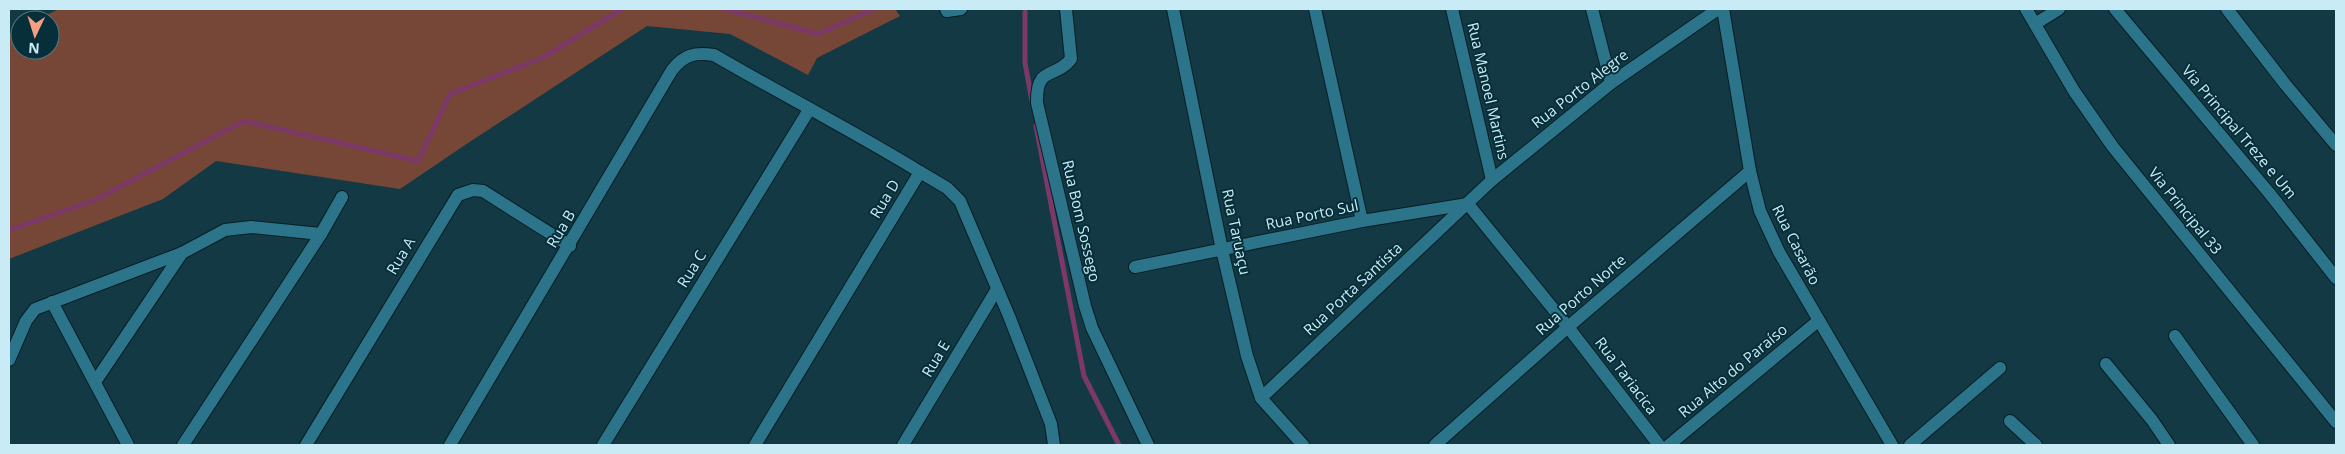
<svg xmlns="http://www.w3.org/2000/svg" width="2345" height="454" font-family="'Open Sans',sans-serif">
<rect width="100%" height="100%" fill="#123944"/>
<!-- green -->
<path fill="#764737" d="M59,9H895L900,16L817,58L808,75L730,34L647,26L462,147L400,189L216,161L163,199L9,259V34L20,28V50H50V20H36Z"/>
<g fill="none" stroke-linecap="round" stroke-linejoin="round">
<!-- stream -->
<g stroke="#7c3968" stroke-width="5">
<path d="M725,9L818,34L874,9"/>
<path d="M1025,12V63L1032,101"/>
<path d="M1036,126L1084,376L1119,445"/>
<path d="M9,230L95,200L244,121L418,161L450,94L542,58L622,9"/>
</g>
<!-- minor casing -->
<g stroke="#081e25" stroke-width="14">
<g id="minor">
<path d="M946,9L947,11L961,9"/>
<path d="M1066,9L1071,59C1055,80 1036,64 1037,103L1085,306L1092,328L1148,445"/>
<path d="M1173,9L1222,250L1247,356L1261,398L1303,445"/>
<path d="M1315,9L1362,221"/>
<path d="M1452,9L1492,180"/>
<path d="M1592,9L1611,83"/>
<path d="M1723,9L1750,171L1760,211L1779,252L1892,445"/>
<path d="M2026,9L2074,91L2113,147L2336,422"/>
<path d="M2115,9L2270,194L2336,278"/>
<path d="M2227,9L2285,84L2336,145"/>
<path d="M2035,24L2059,9"/>
<path d="M920,172L947,188L960,201L1009,316L1051,424L1054,445"/>
<path d="M1468,204L1568,327L1659,445"/>
<path d="M1135,267L1362,221L1468,204"/>
<path d="M52,302L128,445"/>
<path d="M2175,336L2253,445"/>
<path d="M9,360L26,321L35,309L182,253L225,230L251,227L321,234"/>
<path d="M2106,364L2152,420L2169,445"/>
<path d="M95,382L182,253"/>
<path d="M1261,398L1492,180L1611,83L1718,9"/>
<path d="M2010,421L2036,445"/>
<path d="M183,445L321,234L342,197"/>
<path d="M306,445L458,195L473,190L483,191L570,246"/>
<path d="M450,445L672,70C684,55 694,52 714,55C783,95 853,131 920,172L755,445"/>
<path d="M603,445L809,110"/>
<path d="M903,445L997,289"/>
<path d="M1435,445L1568,327L1750,171"/>
<path d="M1669,445L1818,321"/>
<path d="M1910,445L2000,368"/>
</g>
</g>
<!-- minor -->
<use href="#minor" stroke="#2b7489" stroke-width="12"/>
</g>
<g text-anchor="middle" stroke-width="4" stroke-linejoin="round" paint-order="stroke">
<!-- street labels -->
<g font-size="15" fill="#c8ebf6" stroke="#062f39">
<text transform="translate(1580 89) rotate(-38)" y="5">Rua Porto Alegre</text>
<text transform="translate(1488 91) rotate(77)" y="5">Rua Manoel Martins</text>
<text transform="translate(2239 132) rotate(50)" y="5">Via Principal Treze e Um</text>
<text transform="translate(885 199) rotate(-59)" y="5">Rua D</text>
<text transform="translate(2185 211) rotate(51)" y="5">Via Principal 33</text>
<text transform="translate(1312 215) rotate(-12)" y="5">Rua Porto Sul</text>
<text transform="translate(1081 221) rotate(77)" y="5">Rua Bom Sossego</text>
<text transform="translate(561 229) rotate(-59)" y="5">Rua B</text>
<text transform="translate(1236 232) rotate(78)" y="5">Rua Taruaçu</text>
<text transform="translate(1796 245) rotate(63)" y="5">Rua Casarão</text>
<text transform="translate(401 256) rotate(-59)" y="5">Rua A</text>
<text transform="translate(692 269) rotate(-58)" y="5">Rua C</text>
<text transform="translate(1353 289) rotate(-43)" y="5">Rua Porta Santista</text>
<text transform="translate(1581 295) rotate(-41)" y="5">Rua Porto Norte</text>
<text transform="translate(936 359) rotate(-59)" y="5">Rua E</text>
<text transform="translate(1733 371) rotate(-40)" y="5">Rua Alto do Paraíso</text>
<text transform="translate(1626 376) rotate(53)" y="5">Rua Tariacica</text>
</g>
</g>
<!-- border -->
<rect width="2345" height="454" fill="none" stroke="#c8ebf6" stroke-width="20"/>
<!-- north arrow -->
<g transform="translate(35 35) rotate(184)"><circle r="24" fill="#062f39" stroke="#547a85"/>
<path d="M0-4L9 19L0 12L-9 19Z" fill="#f39f83"/>
<text y="-8" font-size="14" font-weight="bold" text-anchor="middle" fill="#c8ebf6">N</text>
</g>
</svg>
